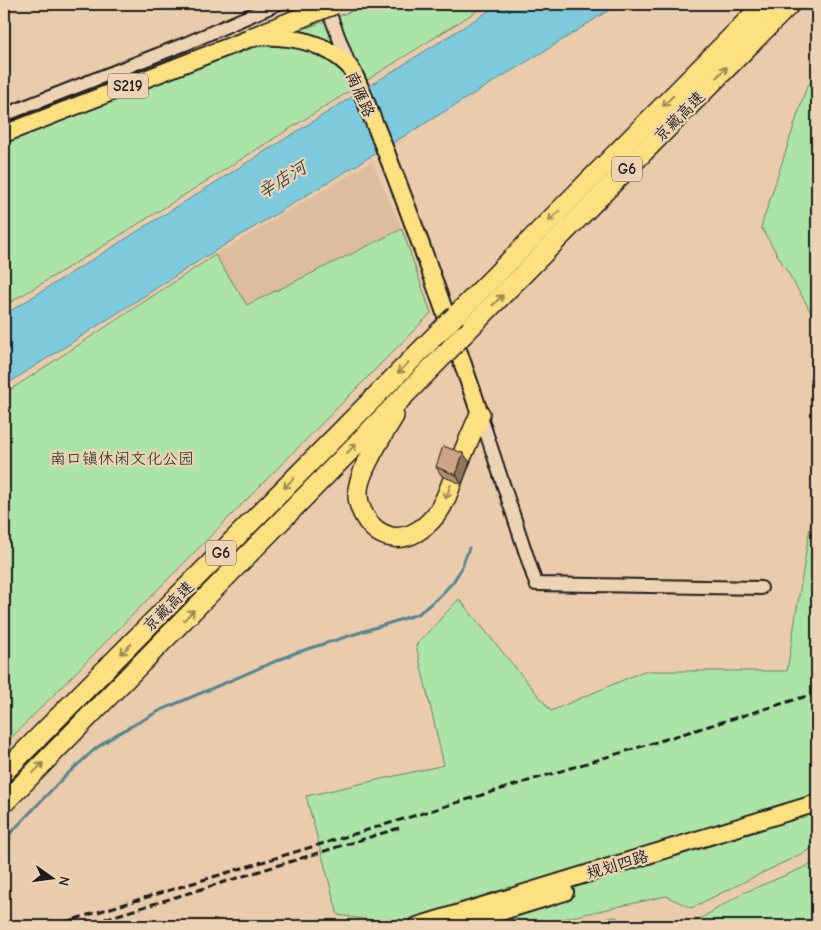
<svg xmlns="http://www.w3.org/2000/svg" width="821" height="930" font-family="'Comic Neue','LXGW WenKai TC',sans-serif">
<rect width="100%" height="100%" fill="#eaccac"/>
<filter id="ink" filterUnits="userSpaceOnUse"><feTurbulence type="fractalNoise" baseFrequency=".02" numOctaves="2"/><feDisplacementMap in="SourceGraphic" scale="10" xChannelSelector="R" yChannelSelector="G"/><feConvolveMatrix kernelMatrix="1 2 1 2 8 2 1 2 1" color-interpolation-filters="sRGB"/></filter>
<g filter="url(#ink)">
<!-- built -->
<path fill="#ddbd9d" d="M372,161L402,229L246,305L215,255Z"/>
<!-- green -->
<g fill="#ace4a8" stroke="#648062">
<path d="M371,4H488L92,253L4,306V143L134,92Z"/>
<path d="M817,77V322L761,227L807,86Z"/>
<path d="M402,229L431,313L4,745V394L215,255L247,305Z"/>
<path d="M817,513V846L691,908L666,896L531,926H407L338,915L306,796L444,765L416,645L459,599L551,711L644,671H787L812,514Z"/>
<path d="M817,862V926H688L743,893Z"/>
<path d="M614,917L639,926H581Z"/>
</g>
<!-- water -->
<path fill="#7dcadc" stroke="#56848f" d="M500,4H618L564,39L200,260L4,386V315Z"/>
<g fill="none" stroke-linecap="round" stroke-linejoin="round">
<!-- stream -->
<path stroke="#56848f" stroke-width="3" d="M4,840L62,779L95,749L117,734L161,710L295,653L418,614L438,598L453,582L461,569L469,548"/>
<!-- minor casing -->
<g stroke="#1c1c1c" stroke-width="16">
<g id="minor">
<path d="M326,4L350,67"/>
<path d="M4,115L185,44L277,4"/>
<path d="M480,414L536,584L761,588"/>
</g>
</g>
<!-- major casing -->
<g stroke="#1c1c1c" stroke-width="20">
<g id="major">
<path d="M4,134L253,37C287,35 322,40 348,65C356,73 370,114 376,127C414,221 447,318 480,414"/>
<path d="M417,926L817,803"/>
<path d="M455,926L565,892"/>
</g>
</g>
<!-- highway casing -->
<g stroke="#1c1c1c" stroke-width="22">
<g id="highway">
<path d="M253,37L320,10"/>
<path d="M456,315L764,4"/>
<path d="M463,335L790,4"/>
<path d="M394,416C383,434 364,463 359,484C354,506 369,533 392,537C409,540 425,528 435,516C446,503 450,486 456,471C463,452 472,433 480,414"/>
<path d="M4,772L438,333"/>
<path d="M4,803L446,353"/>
</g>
</g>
<!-- minor -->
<use href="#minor" stroke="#edd3b4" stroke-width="12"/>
<!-- major -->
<use href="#major" stroke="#fde080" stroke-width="16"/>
<!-- highway -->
<use href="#highway" stroke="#fde080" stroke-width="19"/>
<!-- rail -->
<g stroke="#1c1c1c" stroke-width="3" stroke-dasharray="8 4" stroke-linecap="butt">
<path d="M52,926L817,693"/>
<path d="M82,926L399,828"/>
</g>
<!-- highway-bridge casing -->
<g stroke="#1c1c1c" stroke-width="22" stroke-linecap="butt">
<g id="highway-bridge">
<path d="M320,10L333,5"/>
<path d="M438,333L456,315"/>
<path d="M446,353L463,335"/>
</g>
</g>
<!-- highway-bridge -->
<use href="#highway-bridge" stroke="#fde080" stroke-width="19"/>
</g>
<!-- wall -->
<path fill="#b08e72" stroke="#1c1c1c" d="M470,462L462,484L442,476L436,467Z"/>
<!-- shaded-wall -->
<path fill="#90745c" stroke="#1c1c1c" d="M463,453L470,462L462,484L456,475Z"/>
<!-- building -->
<path fill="#cda584" stroke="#1c1c1c" d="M443,446L463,453L456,475L436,467Z"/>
<!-- one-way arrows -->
<defs><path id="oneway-shaft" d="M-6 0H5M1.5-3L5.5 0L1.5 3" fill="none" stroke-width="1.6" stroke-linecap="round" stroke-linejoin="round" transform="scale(1.25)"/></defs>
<g stroke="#988853">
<use href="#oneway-shaft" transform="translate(722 72) rotate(-45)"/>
<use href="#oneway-shaft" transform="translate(668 101) rotate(135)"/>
<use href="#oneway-shaft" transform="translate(554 216) rotate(135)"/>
<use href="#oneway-shaft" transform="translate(498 300) rotate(-45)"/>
<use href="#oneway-shaft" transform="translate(403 368) rotate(135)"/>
<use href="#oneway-shaft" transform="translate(351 449) rotate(-46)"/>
<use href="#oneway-shaft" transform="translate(289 483) rotate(135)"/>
<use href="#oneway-shaft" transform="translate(448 492) rotate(111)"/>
<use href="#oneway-shaft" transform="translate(189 615) rotate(-46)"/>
<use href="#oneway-shaft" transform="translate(126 649) rotate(135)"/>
<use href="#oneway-shaft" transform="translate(38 768) rotate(-46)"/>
</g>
</g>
<g text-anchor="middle" stroke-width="4.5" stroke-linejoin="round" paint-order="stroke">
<!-- shield labels -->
<g fill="#edd3b4" stroke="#5b534a" stroke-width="1">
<rect x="108" y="73.5" width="40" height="25" rx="4"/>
<rect x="612" y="156.5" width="30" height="25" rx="4"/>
<rect x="206" y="540.5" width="30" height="25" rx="4"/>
</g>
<g font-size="15" font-weight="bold" fill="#1c1c1c">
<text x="128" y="91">S219</text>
<text x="627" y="174">G6</text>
<text x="221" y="558">G6</text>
</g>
<!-- street labels -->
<g font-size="16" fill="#1c1c1c" stroke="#edd3b4">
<text transform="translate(361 94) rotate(66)" y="6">南雁路</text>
<text transform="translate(679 116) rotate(-45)" y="6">京藏高速</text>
<text transform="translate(168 606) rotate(-45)" y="6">京藏高速</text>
<text transform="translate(617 864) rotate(-17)" y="6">规划四路</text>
</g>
<!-- park labels -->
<g font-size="16" fill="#394438" stroke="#edd3b4">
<text x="122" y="464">南口镇休闲文化公园</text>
</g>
<!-- water labels -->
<g font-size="18" font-style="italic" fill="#34484c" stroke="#edd3b4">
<text transform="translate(282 180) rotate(-32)" y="6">辛店河</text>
</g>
</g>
<!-- margin -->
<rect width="821" height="930" fill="none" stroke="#edd3b4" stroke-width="20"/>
<rect x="10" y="10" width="801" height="910" fill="none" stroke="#1c1c1c" stroke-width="2" filter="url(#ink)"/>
<!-- north arrow -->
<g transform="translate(52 878) rotate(104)" stroke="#edd3b4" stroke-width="4" paint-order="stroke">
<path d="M0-4L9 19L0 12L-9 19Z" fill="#1c1c1c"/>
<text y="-8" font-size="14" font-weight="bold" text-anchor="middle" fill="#1c1c1c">N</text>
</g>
</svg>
